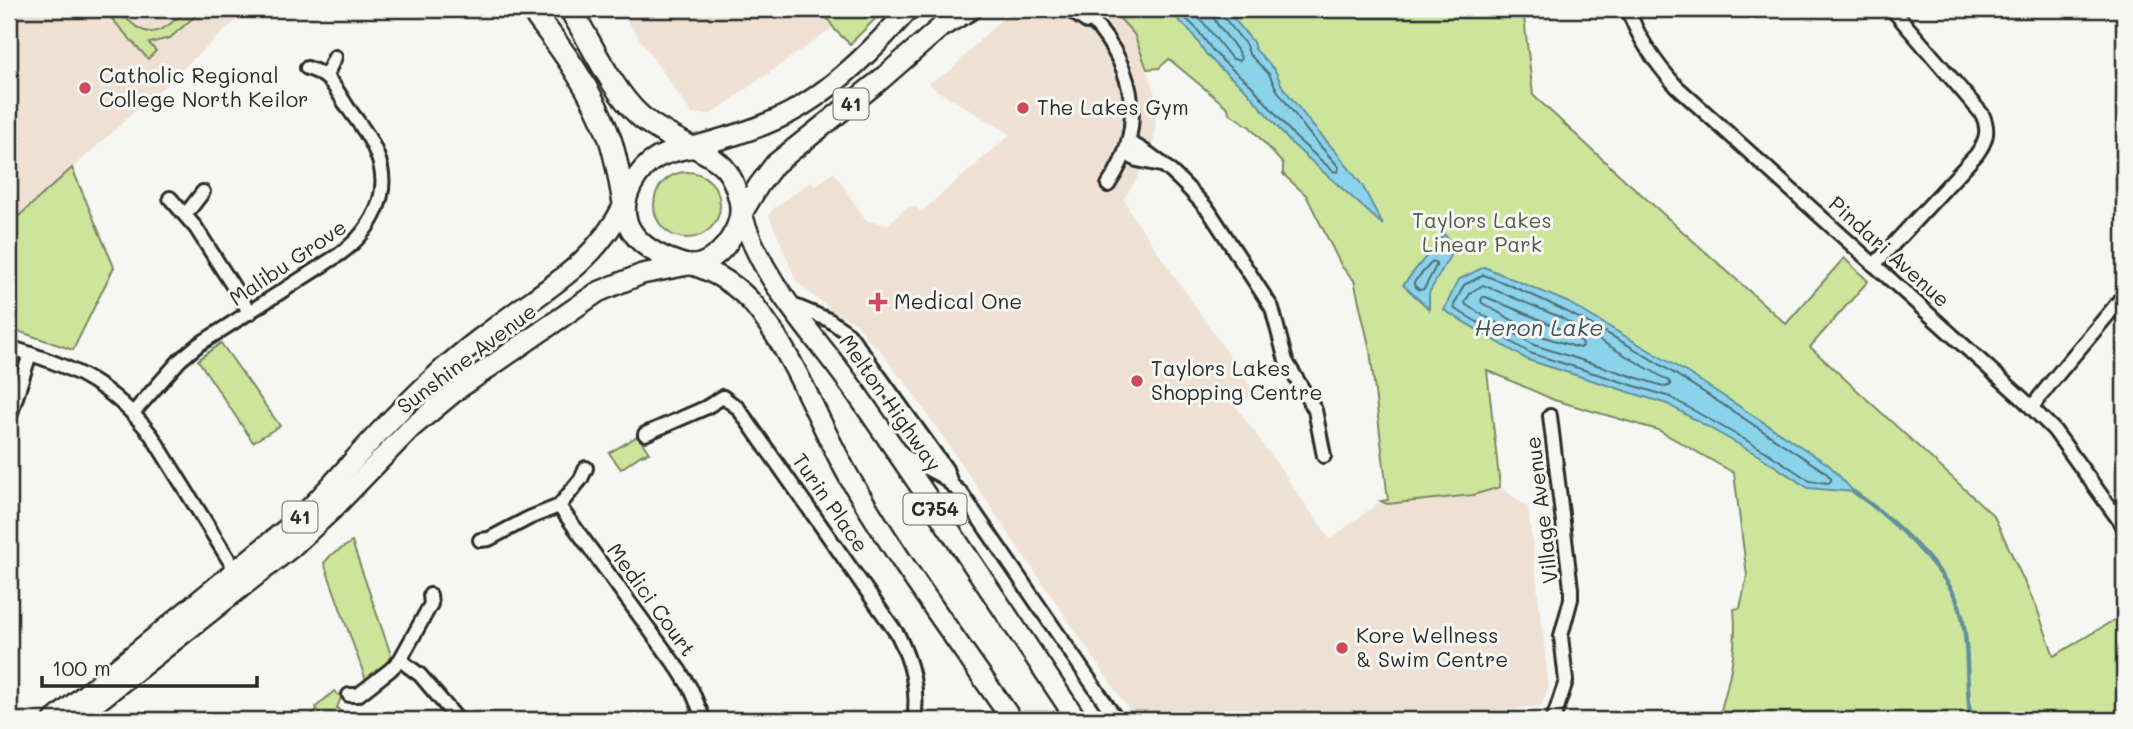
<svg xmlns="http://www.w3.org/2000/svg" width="2133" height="729" font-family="Mali,sans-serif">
<rect width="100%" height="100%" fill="#f6f6f2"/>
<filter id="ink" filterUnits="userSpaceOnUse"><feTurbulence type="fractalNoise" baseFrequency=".0143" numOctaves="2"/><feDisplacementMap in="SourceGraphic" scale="14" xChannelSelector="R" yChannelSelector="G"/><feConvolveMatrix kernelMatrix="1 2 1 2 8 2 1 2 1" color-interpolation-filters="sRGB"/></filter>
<g filter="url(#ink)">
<!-- built -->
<g fill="#eee1d4">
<path d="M9,9H249L9,225Z"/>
<path d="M619,9H885L850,44L834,27L711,114H692Z"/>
<path d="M1020,9H1111L1134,34L1154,91L1156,115L1154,140L1140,173L1124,199L1129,208L1128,209L1255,393L1236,406L1330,539L1381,501L1387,504L1473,495L1500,487L1528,507L1549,688L1541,706L1505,710L1458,720H1136L902,377L900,378L878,347L868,340L857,323L832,311L797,282L769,216L773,209L811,181L815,186L834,172L865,219L868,221L887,225L907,207H916L921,212L1011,134L936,90L928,83L950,71L994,26L1005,17Z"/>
</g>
<!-- green -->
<g fill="#cce59b" stroke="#7c8863" stroke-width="2">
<path d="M103,9H117C148,42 156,37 188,9H203L170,38L149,43L156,51L148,59Z"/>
<path d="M821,9H885L850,44L836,31Z"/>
<path d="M1111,9H1523L1533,95L1613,169L1786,324L1844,258L1868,281L1810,347L1994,516L2037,609L2054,656L2124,614V720H1718C1729,684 1738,646 1734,609L1740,608L1747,576L1734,473L1658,430L1554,400L1487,370L1500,487L1473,495L1387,504L1381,501L1388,500L1370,350L1354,280L1342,267L1306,195L1283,174V164L1250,127L1229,113L1228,108L1169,59L1159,68L1147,69L1134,34Z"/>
<path d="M72,168L114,267L73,350L9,328V225Z"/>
<circle cx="687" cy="205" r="33"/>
<path d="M221,343L280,426L253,442L198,360Z"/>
<path d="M638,436L649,453L641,455L621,469L609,453Z"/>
<path d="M352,542L392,658L382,669L366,680L324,563L331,555Z"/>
<path d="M334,691L341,697L337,708L349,720H304L317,710L316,707Z"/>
</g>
<!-- water -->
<g fill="#8ad3eb" stroke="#64909e" stroke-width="2">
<path d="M1167,9H1226L1253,42L1255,49L1275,70L1282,86L1313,126L1336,152L1362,185L1383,225L1290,142L1246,90L1221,69L1207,55L1191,32Z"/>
<path d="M1444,234L1457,249L1452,252L1429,293V309L1403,285Z"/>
<path d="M1484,267L1567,302L1691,375L1829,465L1854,492L1808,488L1761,457L1667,404L1528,360L1444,310L1458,280Z"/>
</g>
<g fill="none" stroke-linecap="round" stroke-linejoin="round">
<!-- shore -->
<g stroke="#516e78" stroke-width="2">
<path d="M1176,9L1196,28L1213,51L1226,64L1251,85L1295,137L1333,171L1338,172L1339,167L1307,131L1277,90L1269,74L1249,54L1246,45L1222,15L1221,9"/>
<path d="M1188,9L1203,22L1231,58L1239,61L1241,58C1235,40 1213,28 1212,9"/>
<path d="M1433,261L1436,263V266L1424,289L1419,290L1414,285V282Z"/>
<path d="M1484,275C1607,321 1715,401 1824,471L1831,478V481L1828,483L1810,481L1765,451L1670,397L1530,353L1455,309L1454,305L1464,285Z"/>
<path d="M1483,285L1560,317L1669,381L1671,385L1666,387L1534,345L1466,305L1465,302L1471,292Z"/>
<path d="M1483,297H1486L1555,326L1582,342L1583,346L1579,348L1538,335L1482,303L1481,300Z"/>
</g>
<!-- stream -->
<path stroke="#64909e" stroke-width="4.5" d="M1854,492C1888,515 1951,572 1961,612C1970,648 1965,685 1971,720"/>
<!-- minor casing -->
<g stroke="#2b2b2b" stroke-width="18">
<g id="minor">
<path d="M1068,9L1087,22"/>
<path d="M1081,9C1132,59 1151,122 1108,185"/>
<path d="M1628,9C1638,39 1656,64 1677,87L2023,399L2054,430L2124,527"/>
<path d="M326,76L335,57"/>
<path d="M1128,142C1159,156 1187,186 1209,211L1272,308L1286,361L1315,410L1324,456"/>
<path d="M1125,153L1137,160L1161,165"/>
<path d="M170,198L196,228L250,313"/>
<path d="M186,214L203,192"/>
<path d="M1874,265L1976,155C1986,142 1990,130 1982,114L1892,9"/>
<path d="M788,303L829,320L849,334L946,469L951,483"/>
<path d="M9,347C71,366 111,383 152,436L239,576"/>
<path d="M2032,407C2061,368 2094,333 2124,295"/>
<path d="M133,413L180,360L198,345L340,254C371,231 393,194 377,155C371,138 359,123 348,108C335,88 331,75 307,68"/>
<path d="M1550,416L1571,588V599L1561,636L1566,681L1553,720"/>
<path d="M9,419L30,354"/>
<path d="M645,434L705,408L723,397L738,408L898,635C911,662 919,689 914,720"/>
<path d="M904,456L943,477L962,494L1117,720"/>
<path d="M559,506L679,670L692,691L704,720"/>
<path d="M480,540L489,539L529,518L559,506L581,479L586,468"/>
<path d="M400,660L420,675L458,720"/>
<path d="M349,695H358L390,670L400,660L431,604L430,595"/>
</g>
</g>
<!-- primary casing -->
<g stroke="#2b2b2b" stroke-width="24">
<g id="primary">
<path d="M693,147C729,137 767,127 800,107C841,82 877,45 909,9"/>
<path d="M742,213L759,185L775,164L878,82L941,27L972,9"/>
<path d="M54,720L302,516C326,492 348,466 371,441C394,416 418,392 443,369C458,356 473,343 489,332C542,290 592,268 624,205"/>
<path d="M74,720L292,547L332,510L411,428L458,389L598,292L642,274L688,265"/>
</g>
</g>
<!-- trunk casing -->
<g stroke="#2b2b2b" stroke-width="24">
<g id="trunk">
<path d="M693,147C721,161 732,169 739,200C743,217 736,231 726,245C718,255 704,266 690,265C683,265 675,261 669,259C637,246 613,221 632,185C647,157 664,153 693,147Z"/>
<path d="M742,214C763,286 818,337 859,397C933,504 1005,612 1077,720"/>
<path d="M693,265C717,273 737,285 754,305C794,354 818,422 849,477C898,561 957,640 1012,720"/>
</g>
</g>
<!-- motorway casing -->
<g stroke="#2b2b2b" stroke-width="26">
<g id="motorway">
<path d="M531,9C562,49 593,91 610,139C617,160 620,182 624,203"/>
<path d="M570,9C591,42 611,89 639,115C654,129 673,137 690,147"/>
</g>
</g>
<!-- minor -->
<use href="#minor" stroke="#f6f6f2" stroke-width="12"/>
<!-- primary -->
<use href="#primary" stroke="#f6f6f2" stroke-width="19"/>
<!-- trunk -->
<use href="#trunk" stroke="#f6f6f2" stroke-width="19"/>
<!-- motorway -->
<use href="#motorway" stroke="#f6f6f2" stroke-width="21"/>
</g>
</g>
<!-- markers -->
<g fill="#d1495b" stroke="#f6f6f2" stroke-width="2.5">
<circle cx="85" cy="88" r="7"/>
<circle cx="1023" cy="108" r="7"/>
<path d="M874.5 291.5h7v7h7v7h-7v7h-7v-7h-7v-7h7z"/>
<circle cx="1137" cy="381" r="7"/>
<circle cx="1342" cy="648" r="7"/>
</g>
<g text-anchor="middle" stroke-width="6" stroke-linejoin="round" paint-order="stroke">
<!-- shield labels -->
<g fill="#f6f6f2" stroke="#686867" stroke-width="2">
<rect x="833.5" y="88.5" width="35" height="31" rx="5"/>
<rect x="903.5" y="493.5" width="63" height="31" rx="5"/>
<rect x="282.5" y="501.5" width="35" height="31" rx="5"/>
</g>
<g font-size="19" font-weight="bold" fill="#2b2b2b">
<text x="851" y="111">41</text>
<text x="935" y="516">C754</text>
<text x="300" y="524">41</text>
</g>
<!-- poi labels -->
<g font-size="21" fill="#2b2b2b" stroke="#f6f6f2" text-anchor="start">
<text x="99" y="83">Catholic Regional<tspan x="99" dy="24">College North Keilor</tspan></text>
<text x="1037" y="115">The Lakes Gym</text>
<text x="894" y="309">Medical One</text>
<text x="1151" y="376">Taylors Lakes<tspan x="1151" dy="24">Shopping Centre</tspan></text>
<text x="1356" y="643">Kore Wellness<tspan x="1356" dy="24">&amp; Swim Centre</tspan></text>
</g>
<!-- park labels -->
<g font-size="21" fill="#535a47" stroke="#f6f6f2">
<text x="1482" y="228">Taylors Lakes<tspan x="1482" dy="24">Linear Park</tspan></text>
</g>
<!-- street labels -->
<g font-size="21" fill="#2b2b2b" stroke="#f6f6f2">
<text transform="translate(1889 252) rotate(42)" y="7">Pindari Avenue</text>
<text transform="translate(288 263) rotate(-34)" y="7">Malibu Grove</text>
<text transform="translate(467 359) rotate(-37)" y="7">Sunshine Avenue</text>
<text transform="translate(890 403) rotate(55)" y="7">Melton Highway</text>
<text transform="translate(830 503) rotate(55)" y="7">Turin Place</text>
<text transform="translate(1542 510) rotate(-97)" y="7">Village Avenue</text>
<text transform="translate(651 600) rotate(54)" y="7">Medici Court</text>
</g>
<!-- water labels -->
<g font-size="23" font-style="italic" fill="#43555b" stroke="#f6f6f2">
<text x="1539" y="336">Heron Lake</text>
</g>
</g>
<!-- margin -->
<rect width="2133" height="729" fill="none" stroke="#f6f6f2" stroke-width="35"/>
<rect x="18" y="18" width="2098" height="694" fill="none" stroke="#2b2b2b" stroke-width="2.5" filter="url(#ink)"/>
<!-- scale -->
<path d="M42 676v10h215v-10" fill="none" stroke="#2b2b2b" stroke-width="3.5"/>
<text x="52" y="676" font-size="21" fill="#2b2b2b" stroke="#f6f6f2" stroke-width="5" paint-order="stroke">100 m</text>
</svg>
